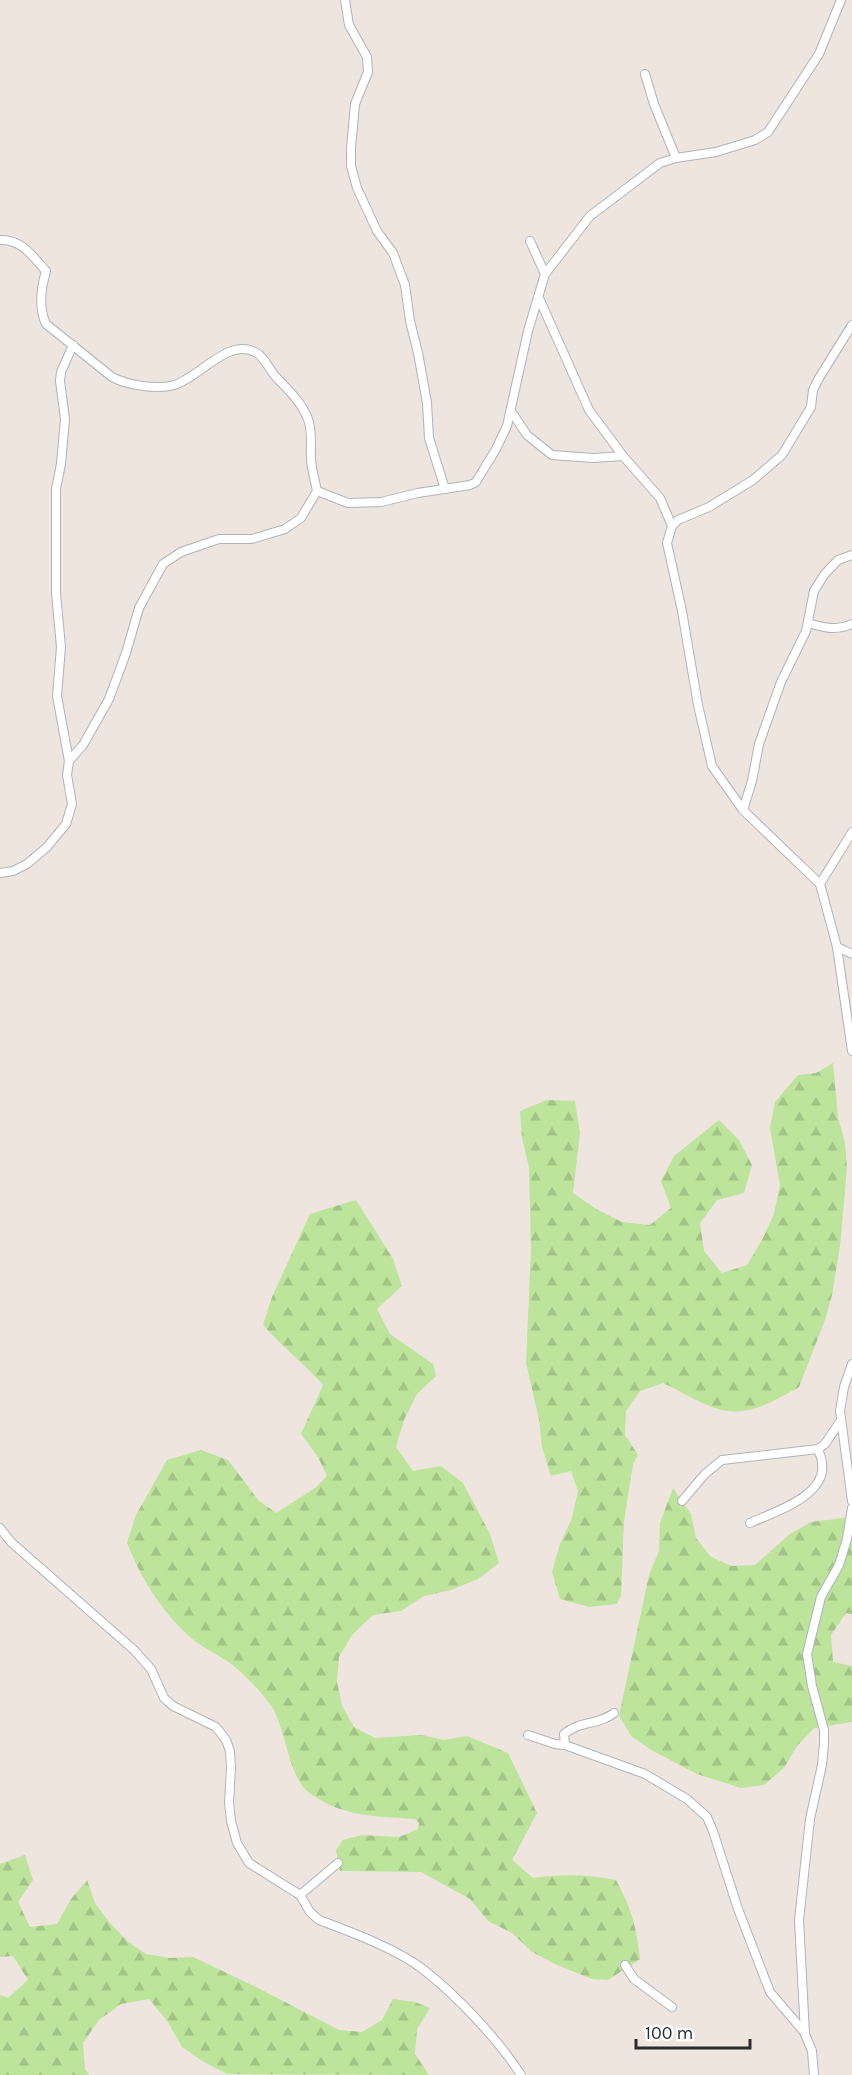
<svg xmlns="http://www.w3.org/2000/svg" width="852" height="2075" font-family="Karla,sans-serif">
<defs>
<pattern id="forest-firs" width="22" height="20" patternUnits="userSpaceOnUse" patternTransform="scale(1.5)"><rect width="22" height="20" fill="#bce49b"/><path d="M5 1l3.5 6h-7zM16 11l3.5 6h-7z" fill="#a2c486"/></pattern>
</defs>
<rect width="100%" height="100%" fill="#eee5de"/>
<!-- forest -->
<g fill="url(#forest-firs)">
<path d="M833,1063L838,1117L845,1143L847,1168L840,1246L832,1295L825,1320L799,1387C778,1399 754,1414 728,1411C706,1408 683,1392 663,1383L640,1391L626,1411L625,1435L638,1455L633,1464L624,1521L621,1595L617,1604L589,1607L560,1599L552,1572L560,1544L572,1518L578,1491L571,1471L551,1476L542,1447L539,1419L526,1363L531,1249L529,1167L522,1138L520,1111L547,1100L575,1101L580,1133L573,1193L596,1209L622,1222L650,1225L671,1208L661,1181L674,1156L719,1120L739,1140L752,1165L744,1193L717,1200L700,1223L704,1251L722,1273L747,1265L762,1240L774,1214L780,1185L770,1128L775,1102L798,1075L816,1073Z"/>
<path d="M356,1200L393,1259L402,1286L377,1309L390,1334L433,1364L436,1376L417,1394L404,1420L396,1447L413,1471L441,1466L463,1483L490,1534L499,1563L478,1579L451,1590L424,1596L401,1611L373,1615L352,1635L339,1657L337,1682L342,1706L354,1727L375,1738L422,1735L444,1740L467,1736L508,1753L537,1813L512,1860L533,1878C563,1874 586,1874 616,1880C632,1910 636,1925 640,1959L608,1980L592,1979L557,1965L532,1952L512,1933L488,1921L470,1899L421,1872L340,1871L336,1850L343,1840L362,1835L399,1837L418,1829L419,1823L415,1819C375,1816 340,1817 307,1791C289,1776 285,1727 272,1707C266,1697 245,1675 235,1667C221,1655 203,1649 190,1637C161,1611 141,1578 127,1543L136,1515L167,1460L201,1450L228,1460L258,1500L276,1513L315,1488L327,1476L318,1457L301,1434L323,1385C304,1363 282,1347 263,1325L272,1297L310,1214Z"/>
<path d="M673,1488L691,1514L696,1538L711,1557L732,1566L755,1565L790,1534L811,1522L852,1517V1614L846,1613L831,1635L833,1662L852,1666V1722L814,1728L797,1746L784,1768L764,1785L741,1788L697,1774L653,1751L632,1737L619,1716L649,1575L659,1551L660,1523Z"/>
<path d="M25,1855L33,1880L18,1902L30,1927L57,1924L71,1899L87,1880L95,1903L109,1922L127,1941L146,1954L170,1958L193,1957L258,1988L339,2030L362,2032L382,2020L393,1999L415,2002L430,2008L417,2029L415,2054L429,2075L227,2074L204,2062L182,2047L168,2022L149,1999L121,2004L99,2020L83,2043L85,2069L89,2075H0V1995L8,1998L28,1980L13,1956L0,1957V1864Z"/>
</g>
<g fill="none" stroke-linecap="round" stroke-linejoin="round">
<!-- minor casing -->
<g stroke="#aeb3bc" stroke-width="10">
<g id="minor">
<path d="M345,0L349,25L367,57L368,72L355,104L351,148V166L357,188L377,231L393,253L405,285L410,321L418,353L427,403L429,438L445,489"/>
<path d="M645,74L654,104L676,158"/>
<path d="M0,240C22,239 32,256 46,271C41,288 38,307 46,324L112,377C127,385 157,390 174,385C199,378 227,338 255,352C264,356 269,369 275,376C288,390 301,401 308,419C313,432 310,447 311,460C312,471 315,481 317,491L301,518L285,529L252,539H219L181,552L163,564L139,608L126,653L109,699L83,745L69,761"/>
<path d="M530,241L545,274"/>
<path d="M539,298L589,410L623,456"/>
<path d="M852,325L819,378L813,390L811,407L782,455L753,480L709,507L678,520L672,526L667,543L682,611L698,705L712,766L743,810L820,884L837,947L852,1051"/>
<path d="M511,411L527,435L552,455L593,458L623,456L660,498L672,526"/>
<path d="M317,491L348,503L381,502L418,493L470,485L476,482L496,449L507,426L528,331L545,274L590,216L660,163L676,158L716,152L755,140L768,132L819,54L841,0"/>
<path d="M808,623C825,628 836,631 852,624"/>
<path d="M743,810L752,781L759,744L781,682L806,631L814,591L824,575L838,560L852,555"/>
<path d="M0,873L13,871L27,864L47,847L66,824L72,804L67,775L69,761L57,696L61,647L56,593V489L61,464L65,419L60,381L61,372L73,345"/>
<path d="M820,884L852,832"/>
<path d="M837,947L852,954"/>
<path d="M852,1364L844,1387L840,1411L852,1501"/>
<path d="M682,1501L705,1474L722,1460L818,1449L825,1444L841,1420"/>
<path d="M750,1523C774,1512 827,1496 822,1463C822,1458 819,1453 818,1449"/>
<path d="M0,1528L11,1542L134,1650L151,1669L164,1698L173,1706L216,1727L226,1740L230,1751L231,1768L229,1803L231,1821L237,1843L249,1863L300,1895L310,1912L319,1920C351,1932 397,1949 424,1970C457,1996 498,2039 521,2075"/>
<path d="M528,1735L555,1744L565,1745L645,1774L687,1799L707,1817L713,1831L738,1909L770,1992L805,2033"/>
<path d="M565,1745L564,1734C579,1721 599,1725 614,1713"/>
<path d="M300,1895L338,1863"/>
<path d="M625,1965L634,1979L672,2007"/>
<path d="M814,2075L812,2051L805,2034L799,1920L810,1819L822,1765L824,1744V1730L812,1686L807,1654L821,1597L839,1565L847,1539L852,1508"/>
</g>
</g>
<!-- minor -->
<use href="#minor" stroke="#fff" stroke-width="8"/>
</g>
<!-- scale -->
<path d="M636 2039v9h114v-9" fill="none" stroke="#2c2c2c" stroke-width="3"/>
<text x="645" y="2039" font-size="18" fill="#2c2c2c" stroke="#ffffff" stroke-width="4.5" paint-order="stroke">100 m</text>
</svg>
